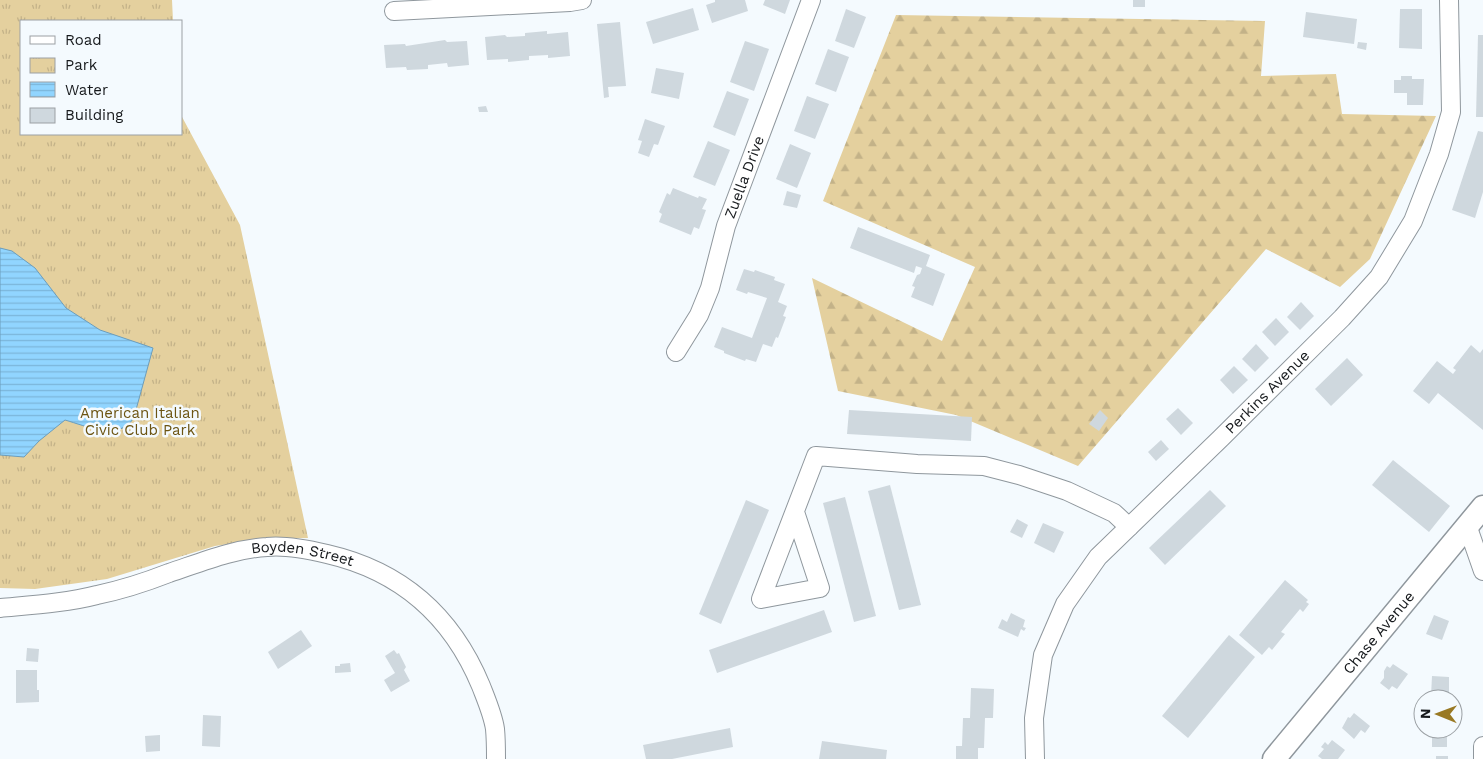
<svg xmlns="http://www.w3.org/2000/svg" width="1483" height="759" font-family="'Work Sans',sans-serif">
<defs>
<pattern id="forest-firs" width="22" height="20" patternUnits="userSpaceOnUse" patternTransform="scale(1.25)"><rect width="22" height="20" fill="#e4d09e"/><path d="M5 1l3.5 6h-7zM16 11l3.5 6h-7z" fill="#c3b288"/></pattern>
<pattern id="park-tufts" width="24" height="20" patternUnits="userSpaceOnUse" patternTransform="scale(1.25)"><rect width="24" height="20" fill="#e4d09e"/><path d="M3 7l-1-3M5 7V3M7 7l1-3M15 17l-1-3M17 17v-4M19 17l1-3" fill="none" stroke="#c3b288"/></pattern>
<pattern id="water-rules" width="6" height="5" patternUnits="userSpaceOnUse" patternTransform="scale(1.25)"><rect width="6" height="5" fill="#91d5ff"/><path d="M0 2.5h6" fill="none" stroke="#7cb6da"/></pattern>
</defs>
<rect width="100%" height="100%" fill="#f4fafe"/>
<!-- forest -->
<path fill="url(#forest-firs)" d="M896,15L1265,21L1261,76L1336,74L1342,114L1436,116L1370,259L1340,287L1266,249L1078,466L956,415L838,391L812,278L942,341L975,267L823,201Z"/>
<!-- park -->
<path fill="url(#park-tufts)" d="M0,0H172L173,21H21V134H181V115L240,225L308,538L261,539L215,546L107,579L35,589L0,588Z"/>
<!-- water -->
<path fill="url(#water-rules)" stroke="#6c9dbb" d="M0,248L12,251L35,268L66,308L100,330L153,348L134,417C121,442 86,426 65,420L39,441L24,457L0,455Z"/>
<!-- building -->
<g fill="#cfd8de">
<path d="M715,0H745L748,11L712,23L706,5L715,2Z"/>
<path d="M765,0H790L785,14L763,5Z"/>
<rect x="1133" y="0" width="12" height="7"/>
<path d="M693,8L699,30L653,44L646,22Z"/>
<path d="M846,9L866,17L854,48L835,41Z"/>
<path d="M1400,9H1422V49L1399,48Z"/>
<path d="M1306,12L1357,19L1354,44L1303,37Z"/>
<path d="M620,22L626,86L608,87L609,97L604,98L597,24Z"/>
<path d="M547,31V34L568,32L570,56L548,58V55L529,56V60L508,62V59L487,60L485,37L505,35L507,37L525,36V33Z"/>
<path d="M1478,35H1483V117H1476Z"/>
<path d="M445,40L447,42L467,41L469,65L448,67L447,63L428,65V69L407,70L406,67L386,68L384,45L405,44L406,46Z"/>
<path d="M745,41L769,49L754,91L730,82Z"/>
<path d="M1358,42L1367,43L1366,50L1357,48Z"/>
<path d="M828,49L849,57L836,92L815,84Z"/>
<path d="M656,68L684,73L679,99L651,93Z"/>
<path d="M1401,76H1412V79H1424L1423,105H1407V93H1394V80H1401Z"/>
<path d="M727,91L749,99L735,136L713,127Z"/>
<path d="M807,96L829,104L815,139L794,131Z"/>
<path d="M486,106L488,112H479L478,107Z"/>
<path d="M645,119L665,126L658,145L654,144L649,157L638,153L642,141L638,140Z"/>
<path d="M1478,131L1483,132V192L1475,218L1452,210Z"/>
<path d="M708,141L730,150L715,186L693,177Z"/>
<path d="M790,144L811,153L797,188L776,179Z"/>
<path d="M673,188L698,198L699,196L707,199L702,209L706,210L699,229L694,227L691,235L659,222L662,214L659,212L667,193L670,195Z"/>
<path d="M787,191L801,195L797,208L783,205Z"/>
<path d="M858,227L930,255L926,266L945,274L933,306L911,297L915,287L912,286L917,275L920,274L922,268L916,266L914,273L850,248Z"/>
<path d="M744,269L754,272L755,270L775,277L774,280L785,284L778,302L787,306L783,316L786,317L778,338L776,337L772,347L763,344L756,362L746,359L745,361L724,353V351L714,347L722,327L752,338L767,298L748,292L747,294L736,290Z"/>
<path d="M1301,302L1314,316L1300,330L1287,317Z"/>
<path d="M1276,318L1289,332L1275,346L1262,332Z"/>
<path d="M1256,344L1269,358L1255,372L1242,359Z"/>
<path d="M1471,345L1480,353L1483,349V430L1438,393L1429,404L1413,391L1437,361L1453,374L1456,370L1453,368Z"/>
<path d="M1347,358L1363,375L1331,406L1315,389Z"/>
<path d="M1234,366L1248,380L1233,394L1220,380Z"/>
<path d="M1178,408L1193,423L1181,435L1166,419Z"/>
<path d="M849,410L972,417L971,441L847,434Z"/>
<path d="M1100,410L1108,418L1099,431L1089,424Z"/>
<path d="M1161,440L1169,449L1156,461L1148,452Z"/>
<path d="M1393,460L1450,506L1429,532L1372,485Z"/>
<path d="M890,485L921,605L899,610L868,491Z"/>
<path d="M1210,490L1226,506L1165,565L1149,548Z"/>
<path d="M845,497L876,616L854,622L823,503Z"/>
<path d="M746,500L769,510L721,624L699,614Z"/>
<path d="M1017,519L1028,525L1022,538L1010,532Z"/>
<path d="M1043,523L1064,532L1054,553L1034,543Z"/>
<path d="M1285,580L1308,600L1306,602L1309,604L1303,612L1300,609L1281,632L1285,634L1272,650L1269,647L1262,655L1239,635Z"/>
<path d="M824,610L832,632L717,673L709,650Z"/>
<path d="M1011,613L1025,620L1023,627L1026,628L1024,631L1021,629L1018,637L998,628L1002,619L1007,622Z"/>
<path d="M1434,615L1449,621L1442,640L1426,634Z"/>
<path d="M301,630L312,646L278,669L268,652Z"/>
<path d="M1229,635L1255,657L1188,738L1162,716Z"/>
<path d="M27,648L39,649L38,662L26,661Z"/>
<path d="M394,650L397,654L399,653L406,667L404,670L410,681L391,692L384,680L395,673L385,656Z"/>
<path d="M350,663L351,672L335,673V666H340V664Z"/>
<path d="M1393,664L1408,674L1397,689L1392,686L1389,690L1380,683L1384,678V671L1387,666L1390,668Z"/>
<path d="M16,670H37V690H39V702L16,703Z"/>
<path d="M1432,676L1449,677V694H1439V697L1431,696Z"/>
<path d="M971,688L994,689L993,718H985L984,748H978V759H956V746H962L963,718H970Z"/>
<path d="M1354,713L1370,726L1365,733L1361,730L1354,739L1342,728L1348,717L1350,718Z"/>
<path d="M203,715L221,716L220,747L202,746Z"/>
<path d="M730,728L733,747L672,759H646L643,745Z"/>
<rect x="1432" y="729" width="15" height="18"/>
<path d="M160,735V751L146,752L145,736Z"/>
<path d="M1332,740L1345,750L1338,759H1322L1318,756L1324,749L1321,747L1325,742L1328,745Z"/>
<path d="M822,741L887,750L886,759H819Z"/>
<rect x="1436" y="756" width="12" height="3"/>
</g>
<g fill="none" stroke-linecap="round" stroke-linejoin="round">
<!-- minor casing -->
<g stroke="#8f979d" stroke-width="20">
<g id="minor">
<path d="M394,11L570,2L582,0"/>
<path id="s1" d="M676,352L699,315L710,288L726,226L811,0"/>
<path d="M795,512L820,588L761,599L816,456L917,464L984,466L1019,475L1067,491L1114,513L1129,527"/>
<path d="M1467,525L1483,571"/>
<path id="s2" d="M0,608C32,605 66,603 97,595C121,590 146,582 169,573C202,562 233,549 267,547C285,545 310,550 327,554C401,571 452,616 481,686C486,699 493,715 495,729C496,739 496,749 496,759"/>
<path id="s3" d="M1035,759L1034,718L1043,655L1065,604L1098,557L1221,438L1342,318L1379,277L1413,221L1439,154L1451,112L1449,0"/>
<path d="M1483,759V746"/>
</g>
</g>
<!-- major casing -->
<g stroke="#8f979d" stroke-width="25">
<g id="major">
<path id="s4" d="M1274,759L1483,507"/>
</g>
</g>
<!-- minor -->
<use href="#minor" stroke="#fff" stroke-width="18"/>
<!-- major -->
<use href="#major" stroke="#fff" stroke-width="22"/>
</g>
<g text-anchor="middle" stroke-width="5" stroke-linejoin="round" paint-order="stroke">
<!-- street labels -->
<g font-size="15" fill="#16191c" stroke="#f4fafe">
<text dy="5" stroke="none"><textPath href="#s1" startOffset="189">Zuella Drive</textPath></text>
<text dy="5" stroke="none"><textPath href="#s3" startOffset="454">Perkins Avenue</textPath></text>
<text dy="5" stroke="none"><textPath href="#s2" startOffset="311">Boyden Street</textPath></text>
<text dy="5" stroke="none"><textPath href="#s4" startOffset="164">Chase Avenue</textPath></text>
</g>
<!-- park labels -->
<g font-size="15" fill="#6c5412" stroke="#f4fafe">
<text x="140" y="418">American Italian<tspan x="140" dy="17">Civic Club Park</tspan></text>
</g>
</g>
<!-- legend -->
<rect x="20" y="20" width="162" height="115" fill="#f4fafe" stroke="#9ba0a4"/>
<rect x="30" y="36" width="25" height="8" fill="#ffffff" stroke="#9ba0a4"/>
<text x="65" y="45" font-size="15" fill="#16191c">Road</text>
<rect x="30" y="58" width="25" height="15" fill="url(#park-tufts)" stroke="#9ba0a4"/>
<text x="65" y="70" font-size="15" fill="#16191c">Park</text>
<rect x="30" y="82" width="25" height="15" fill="url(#water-rules)" stroke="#9ba0a4"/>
<text x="65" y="95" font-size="15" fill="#16191c">Water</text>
<rect x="30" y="108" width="25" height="15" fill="#cfd8de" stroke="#9ba0a4"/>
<text x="65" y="120" font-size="15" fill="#16191c">Building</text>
<!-- north arrow -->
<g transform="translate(1438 714) rotate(271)"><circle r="24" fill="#f4fafe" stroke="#9ba0a4"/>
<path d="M0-4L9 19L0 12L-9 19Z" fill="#997923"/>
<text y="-8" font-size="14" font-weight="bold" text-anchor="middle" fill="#16191c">N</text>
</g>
</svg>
